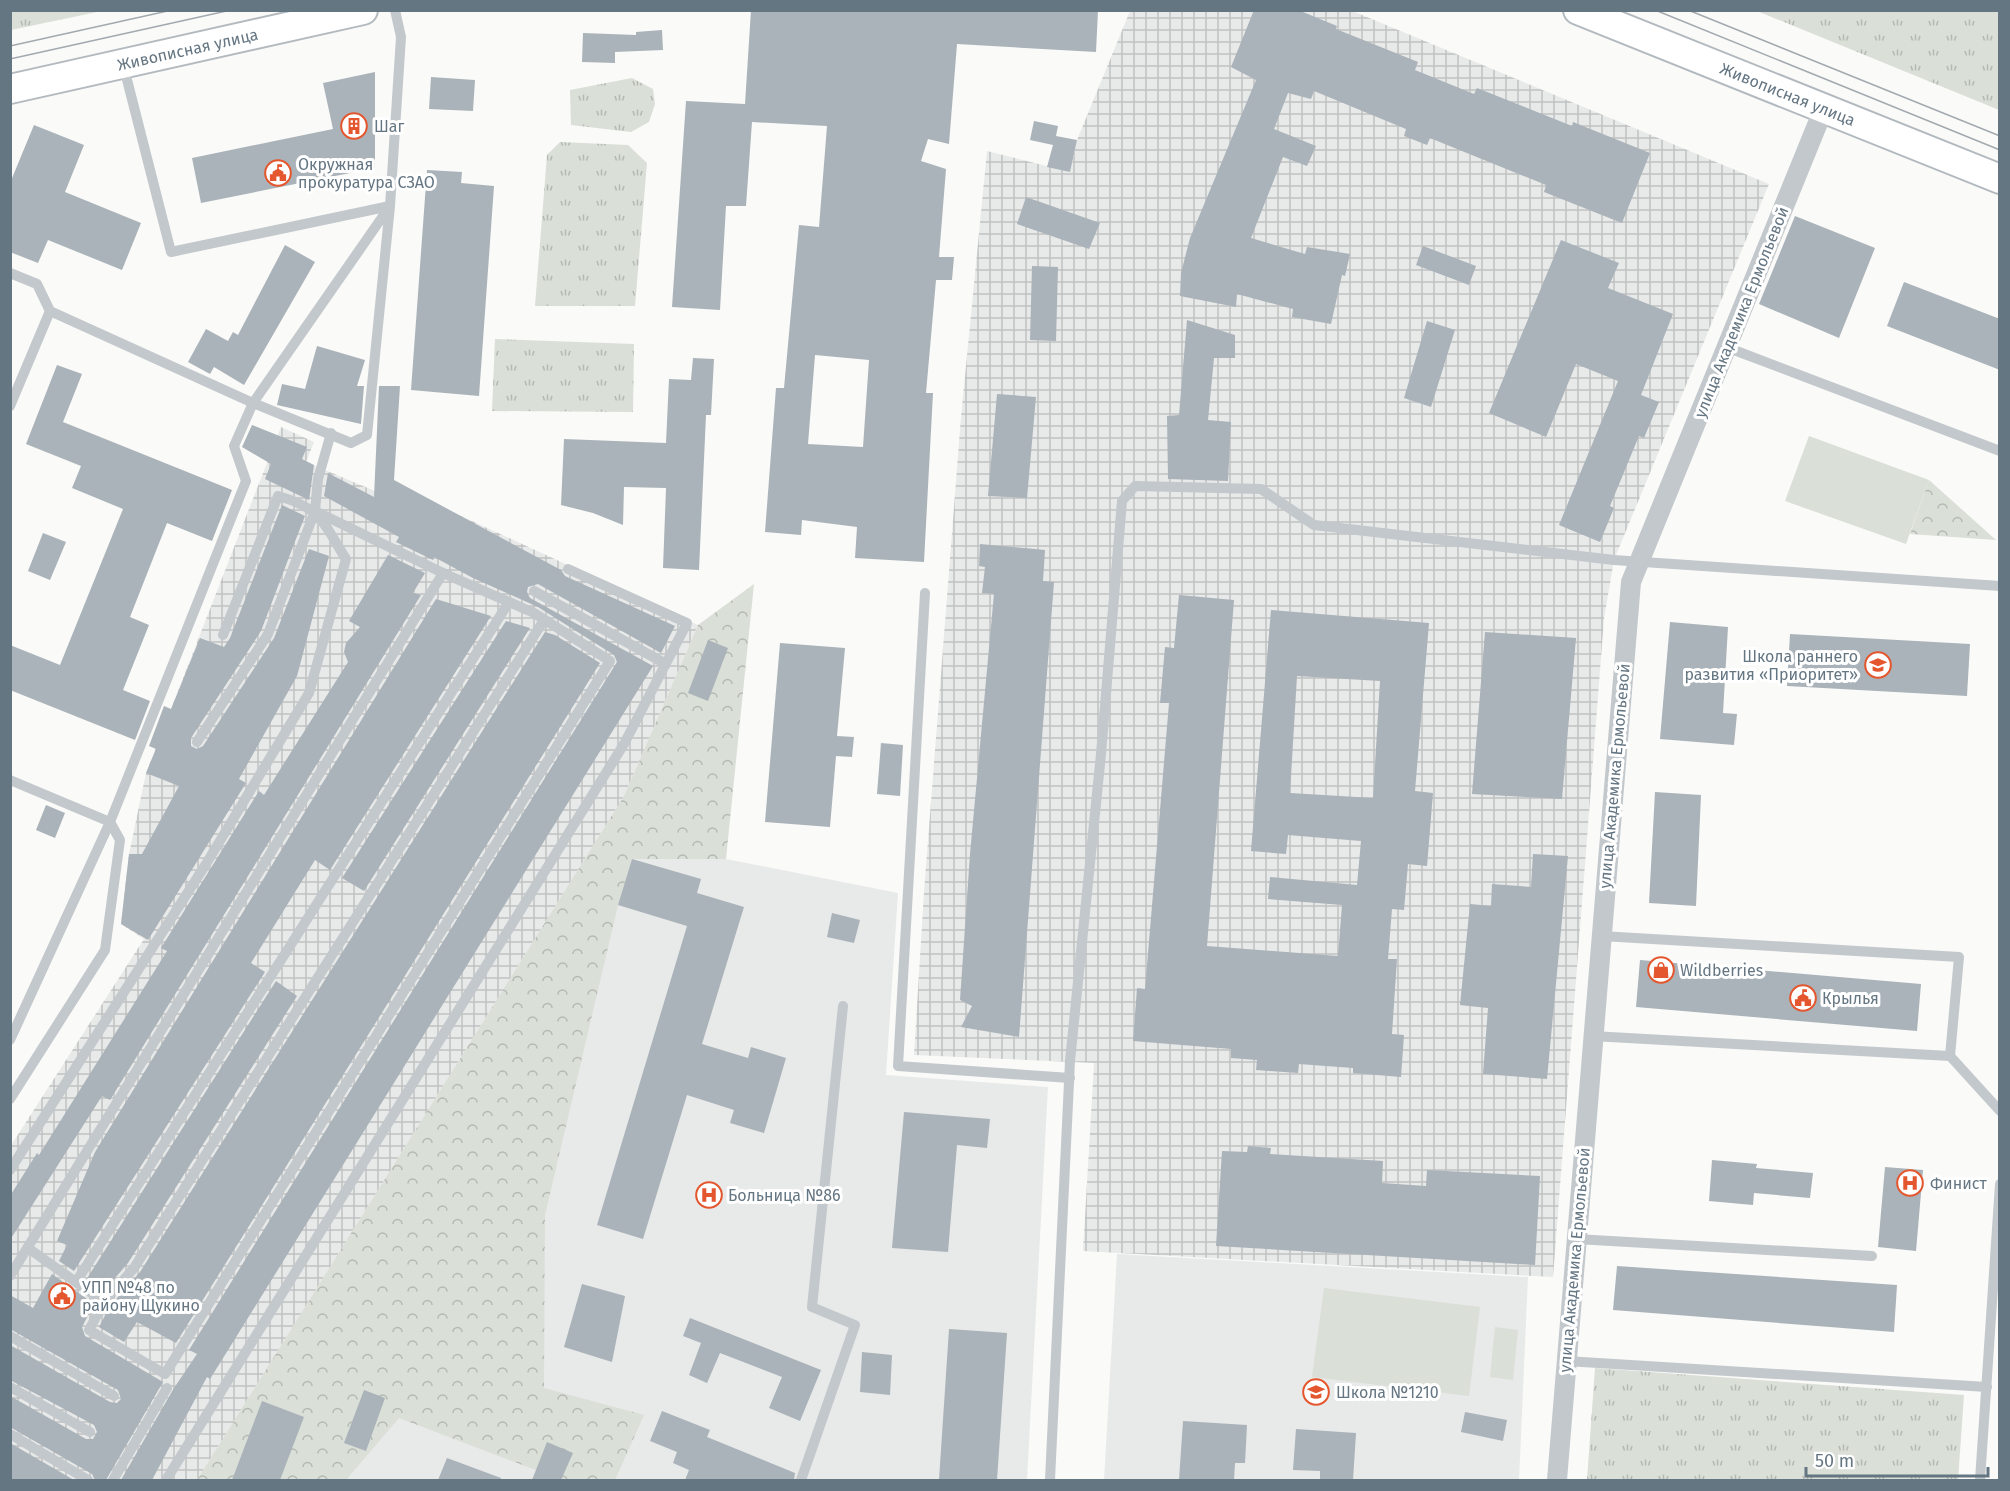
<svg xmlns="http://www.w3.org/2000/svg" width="2010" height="1491" font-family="'Fira Sans',sans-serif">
<defs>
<pattern id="industrial-grid" width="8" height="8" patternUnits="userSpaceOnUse" patternTransform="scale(1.5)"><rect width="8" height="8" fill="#e8e9e9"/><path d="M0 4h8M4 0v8" fill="none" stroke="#c0c1c2"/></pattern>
<pattern id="grass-tufts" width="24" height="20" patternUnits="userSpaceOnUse" patternTransform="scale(1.5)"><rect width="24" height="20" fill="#dadfd7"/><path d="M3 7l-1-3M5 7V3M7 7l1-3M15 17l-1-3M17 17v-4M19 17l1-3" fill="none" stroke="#b4b9b4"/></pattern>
<pattern id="park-crowns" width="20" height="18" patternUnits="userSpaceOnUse" patternTransform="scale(1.5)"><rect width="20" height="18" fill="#dadfd7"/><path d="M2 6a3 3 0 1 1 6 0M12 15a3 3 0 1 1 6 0" fill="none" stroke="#b4b9b4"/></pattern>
</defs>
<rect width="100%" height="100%" fill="#fafaf8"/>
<!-- built -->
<g fill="#e8e9e9">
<path d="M624,796L726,859L898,893L886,1075L1048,1087L1027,1480H197Z"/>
<path d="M1117,1254L1528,1277L1519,1480H1104Z"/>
</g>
<!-- industrial -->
<g fill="url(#industrial-grid)">
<path d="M1350,10L1769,184L1614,560L1604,619L1553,1277L1083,1251L1094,1063L914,1055L924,892L961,417L987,151L1070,172L1077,140L1130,11Z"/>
<path d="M281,427L314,442L306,462L413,507L459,515L698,625L624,796L197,1480H11L10,1147L144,939L121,924L129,854L146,773Z"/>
</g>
<!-- grass -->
<g fill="url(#grass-tufts)">
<path d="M11,10H102V11L11,30Z"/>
<path d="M1757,11H1999V110Z"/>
<path d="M632,78L653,89L655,104L649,122L631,132L571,125L570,90Z"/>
<path d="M560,142L628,145L647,163L635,306H535L547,155Z"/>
<path d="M495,339L634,344L633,412L492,411Z"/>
<path d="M1595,1368L1964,1395L1958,1480H1587Z"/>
</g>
<!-- park -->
<g fill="url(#park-crowns)">
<path d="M1929,480L1996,540L1910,534Z"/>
<path d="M754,584L726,859H632L618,905L545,1215L544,1388L644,1415L615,1480H562L399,1418L346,1480H197L624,796L698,625Z"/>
</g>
<!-- pitch -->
<g fill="#dadfd7">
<path d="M1809,436L1929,480L1906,544L1785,501Z"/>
<path d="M1324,1288L1480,1307L1469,1396L1312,1377Z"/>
<path d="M1495,1327L1518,1330L1513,1380L1490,1377Z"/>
</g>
<!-- building -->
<g fill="#aab3b9" fill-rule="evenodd">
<path d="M751,10H1098L1096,52L957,44L949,144L928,139L921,161L946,169L939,257H954L952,280H936L926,393H933L924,562L855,558L857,527L802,520L801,535L765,532L776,388H784L799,225L819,227L827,126L752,122L746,206H726L720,310L672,307L686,101L745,104ZM815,355L869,360L863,447L808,444Z"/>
<path d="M1254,10H1298L1337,26L1336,29L1418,62L1415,70L1474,94L1477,88L1572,126L1573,122L1650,153L1622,223L1544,192L1546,185L1430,138L1427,145L1404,136L1406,129L1314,91L1311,99L1288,93L1274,129L1316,146L1307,166L1283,157L1251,238L1305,254L1307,247L1350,254L1345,276L1342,275L1331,324L1292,317L1293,309L1237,294L1236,307L1180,296L1181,273L1190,238L1256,80L1231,67Z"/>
<path d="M662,30L663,50L615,52V63L582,62L583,33L636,35V32Z"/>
<path d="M375,72V168L201,203L192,158L333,129L323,83Z"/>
<path d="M431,77L475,80L473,111L429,109Z"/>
<path d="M1034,121L1058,126L1056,136L1077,140L1070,172L1047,167L1053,145L1030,140Z"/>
<path d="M34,125L84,145L65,192L141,223L122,270L48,240L38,263L10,252V183Z"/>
<path d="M427,170L462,172L461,183L494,186L479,396L411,390Z"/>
<path d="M1026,197L1100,223L1089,249L1017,224Z"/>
<path d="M1795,216L1875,248L1839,338L1759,304Z"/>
<path d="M1561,240L1619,263L1608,288L1673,314L1641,395L1659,402L1644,438L1639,436L1610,506L1614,508L1600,542L1559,525L1618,381L1576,364L1546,437L1489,413Z"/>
<path d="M285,245L315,262L244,385L214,367L210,374L188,362L206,329L228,341L233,332L238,335Z"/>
<path d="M1423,246L1476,266L1469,285L1416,265Z"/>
<path d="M1032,266L1058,267L1056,341L1030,340Z"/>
<path d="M1904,282L2000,319V370L1887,326Z"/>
<path d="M1187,320L1235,335V358H1214L1208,420L1231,422L1228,481L1168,479L1167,416L1179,415Z"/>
<path d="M1427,321L1455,330L1431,407L1404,398Z"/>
<path d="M317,346L365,360L357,386H364L361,424L277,405L282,384L305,389Z"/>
<path d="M693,358L714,359L711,415H706L699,570L663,568L666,488L624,487L623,525L593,513L561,505L564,439L666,443L669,379L691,380Z"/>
<path d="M57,365L82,374L63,422L232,490L212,541L167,523L130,617L149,625L123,690L150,701L135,740L10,690V645L60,665L123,509L72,488L81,466L26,444Z"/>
<path d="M379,386H400L394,480L561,570L565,576L675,626L661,653L538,584L528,587L527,592L530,598L653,666L210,1379L207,1377L152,1480H121L174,1388L197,1354L189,1350L617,662L614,655L538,607L473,578L434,557L433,560L396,542L399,537L324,496L328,473L374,497Z"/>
<path d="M997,394L1036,397L1027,498L988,496Z"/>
<path d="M252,425L307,447L302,459L314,465L309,500L265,479L271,464L242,447Z"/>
<path d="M282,505L305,516L294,544L261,631L191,738V746L197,749L203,746L274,638L309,549L329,556L297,676L239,779L246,783L148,940L121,924L129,854H142L179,786L146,773L156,749L149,746L164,706L171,709L200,638L224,647L230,638Z"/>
<path d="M43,533L66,542L50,580L28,571Z"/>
<path d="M980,544L1045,550L1043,581L1054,582L1019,1037L961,1027L972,1006L960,1000L970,854L994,594L982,593L985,567L979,566Z"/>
<path d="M388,555L425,573L413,593L421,595L110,1100L102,1096L10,1240V1196L37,1153L39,1155L167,951L161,948L259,791L264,795L348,662L344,652L346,643L360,627L349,621Z"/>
<path d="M1179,595L1234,600L1207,946L1338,956L1342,905L1268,899L1270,877L1357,885L1361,841L1288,835L1286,854L1251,851L1271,610L1429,623L1415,791L1433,793L1427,866L1408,864L1404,910L1392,909L1388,959H1397L1392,1034L1404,1035L1401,1077L1353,1073V1068L1299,1064L1298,1073L1256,1070L1257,1060L1231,1058V1049L1133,1041L1137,988L1145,989L1169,703H1160L1165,647L1174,648ZM1297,676L1380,681L1373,798L1290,793Z"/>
<path d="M436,599L491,616L330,870L315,860L251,963L265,972L74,1271L59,1261L67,1245L57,1241L95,1152Z"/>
<path d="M506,621L530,628L364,891L342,878Z"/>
<path d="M1670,622L1728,627L1723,713L1737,714L1734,745L1660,739Z"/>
<path d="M545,632L555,635L600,663L176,1343L137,1322L124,1342L99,1327L110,1306L140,1272Z"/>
<path d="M1485,632L1576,638L1562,799L1472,794Z"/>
<path d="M1790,634L1970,644L1967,696L1787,686Z"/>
<path d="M708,640L728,648L708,701L688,693Z"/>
<path d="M780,643L845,648L837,736L854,737L852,757L836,756L830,827L765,822Z"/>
<path d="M881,743L903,745L900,796L877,794Z"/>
<path d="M1655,792L1701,795L1696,906L1649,903Z"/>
<path d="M46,805L65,813L55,838L36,830Z"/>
<path d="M1533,854L1568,856L1547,1079L1483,1074L1488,1008L1460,1005L1470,904L1491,906L1492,884L1531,887Z"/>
<path d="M632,859L701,879L697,893L744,907L702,1044L748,1058L751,1047L786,1058L764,1133L730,1123L734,1110L687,1095L643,1239L597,1225L687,926L618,905Z"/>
<path d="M832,913L860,920L854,943L827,937Z"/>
<path d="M1640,960L1921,984L1917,1031L1636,1007Z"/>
<path d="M276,981L297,996L128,1263L103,1292L86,1280Z"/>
<path d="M904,1112L990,1119L987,1148L957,1145L948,1252L892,1248Z"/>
<path d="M1248,1146L1271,1148L1270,1154L1383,1161L1382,1183L1426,1186L1427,1170L1540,1176L1535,1265L1216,1246L1222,1151L1247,1152Z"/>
<path d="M1712,1160L1757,1164L1756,1168L1813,1173L1810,1198L1754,1193L1753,1205L1709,1201Z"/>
<path d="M1885,1167L1923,1170L1916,1251L1878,1247Z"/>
<path d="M1617,1266L1897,1285L1894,1332L1613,1310Z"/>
<path d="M52,1274L94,1304L82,1327L85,1336L163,1382L106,1480H95L92,1474L10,1427V1396L86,1439H93L97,1432L94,1425L10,1380V1345L110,1402L117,1403L121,1399L118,1390L10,1329V1295L33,1308Z"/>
<path d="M582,1284L625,1296L612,1362L564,1347Z"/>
<path d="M690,1318L821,1370L800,1421L769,1408L782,1377L720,1353L707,1383L689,1375L701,1343L683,1336Z"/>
<path d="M949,1329L1007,1333L997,1480H939Z"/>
<path d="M862,1352L892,1355L890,1395L860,1392Z"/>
<path d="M364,1390L385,1398L366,1451L344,1443Z"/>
<path d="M262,1401L304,1417L280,1480H232Z"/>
<path d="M662,1411L710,1430L707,1437L795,1473L794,1480H685L689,1470L673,1463L677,1452L650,1441Z"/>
<path d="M1465,1412L1507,1420L1503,1441L1461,1432Z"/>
<path d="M1183,1421L1247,1425L1245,1463H1235L1234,1480H1179Z"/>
<path d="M1296,1429L1356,1433L1353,1480H1320V1471L1293,1470Z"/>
<path d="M547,1442L573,1453L561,1480H532Z"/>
<path d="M10,1443L74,1480H10Z"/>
<path d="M447,1458L501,1478V1480H438Z"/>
</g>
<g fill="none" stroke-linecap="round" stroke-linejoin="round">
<!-- secondary casing -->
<g stroke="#b3babf" stroke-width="32">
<g id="secondary">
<path id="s1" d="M1578,10L2000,179"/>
<path id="s2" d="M10,89L363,10"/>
</g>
</g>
<!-- lane -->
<g stroke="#c3c8cc" stroke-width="10">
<path d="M10,273L37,284L50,311L253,403L351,443L367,435L390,206L171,252L123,64"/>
<path d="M1726,347L2000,451"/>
<path d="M10,406L50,311"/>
<path d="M534,591L666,664"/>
<path d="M925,593L898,1066L1070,1078"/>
<path d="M197,742L268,634L315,511L318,479L331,433"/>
<path d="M10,780L110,822L10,1040"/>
<path d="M1601,936L1959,957L1950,1056"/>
<path d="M1592,1036L1950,1056L2000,1111"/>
<path d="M10,1099L105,950L120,840L110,822L246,481L234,446L253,403L390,206L401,37L395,10"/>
<path d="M10,1170L206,864L309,693L346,559C323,523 322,508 278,496L223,635"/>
<path d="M1576,1239L1872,1256"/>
<path d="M28,1248L104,1302L89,1330L165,1374L610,661L534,613L443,573"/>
<path d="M10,1276L443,573L315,511"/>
<path d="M76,1282L509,602"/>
<path d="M104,1302L134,1268L544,620"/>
<path d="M10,1336L114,1396"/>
<path d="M1566,1361L1987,1387"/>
<path d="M10,1387L90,1432"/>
<path d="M10,1434L88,1480"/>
<path d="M113,1480L167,1388"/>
<path d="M166,1480L624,744L687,623L568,569"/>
<path d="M801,1480L855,1325L812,1307L843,1006"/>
<path d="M1050,1480L1070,1061L1101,754L1122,501L1135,486L1261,489L1314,525L1614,560L2000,586"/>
<path d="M1980,1480L2000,1184"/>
</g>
<!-- street -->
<path stroke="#c3c8cc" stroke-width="20" d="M1557,1480L1631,582L1824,108"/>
<!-- secondary -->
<use href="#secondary" stroke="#fff" stroke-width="28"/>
<!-- tram -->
<g stroke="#a2aab0" stroke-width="1.5">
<path d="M1655,10L2000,150"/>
<path d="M1688,10L2000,136"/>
<path d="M10,46L172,10"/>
<path d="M10,59L231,10"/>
</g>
</g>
<!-- icons -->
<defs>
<g id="building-ring" transform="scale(1.35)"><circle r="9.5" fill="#fff" stroke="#e4572e" stroke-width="1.5"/><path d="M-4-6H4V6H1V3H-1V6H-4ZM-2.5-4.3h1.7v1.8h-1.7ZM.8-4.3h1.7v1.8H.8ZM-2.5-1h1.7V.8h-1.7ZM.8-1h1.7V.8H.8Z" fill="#e4572e"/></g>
<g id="civic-ring" transform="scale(1.35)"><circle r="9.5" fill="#fff" stroke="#e4572e" stroke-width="1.5"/><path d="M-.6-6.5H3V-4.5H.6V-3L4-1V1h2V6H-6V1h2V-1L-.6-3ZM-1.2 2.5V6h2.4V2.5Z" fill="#e4572e"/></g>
<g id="school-ring" transform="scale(1.35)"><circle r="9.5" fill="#fff" stroke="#e4572e" stroke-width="1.5"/><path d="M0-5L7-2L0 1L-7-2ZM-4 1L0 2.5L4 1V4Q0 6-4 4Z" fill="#e4572e"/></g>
<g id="shop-ring" transform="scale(1.35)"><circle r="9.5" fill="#fff" stroke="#e4572e" stroke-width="1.5"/><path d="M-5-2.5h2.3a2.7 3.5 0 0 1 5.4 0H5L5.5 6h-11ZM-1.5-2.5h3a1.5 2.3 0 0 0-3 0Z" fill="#e4572e"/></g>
<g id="hospital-ring" transform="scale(1.35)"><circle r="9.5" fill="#fff" stroke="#e4572e" stroke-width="1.5"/><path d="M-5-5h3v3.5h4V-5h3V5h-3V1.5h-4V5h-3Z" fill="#e4572e"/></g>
</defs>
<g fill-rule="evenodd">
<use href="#building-ring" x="354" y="126"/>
<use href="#civic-ring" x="278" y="173"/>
<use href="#school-ring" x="1878" y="665"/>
<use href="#shop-ring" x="1661" y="970"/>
<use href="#civic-ring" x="1803" y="998"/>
<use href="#hospital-ring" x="1910" y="1183"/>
<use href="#hospital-ring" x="709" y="1195"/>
<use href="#civic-ring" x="62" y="1296"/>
<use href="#school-ring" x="1316" y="1392"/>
</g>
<g text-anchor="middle" stroke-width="6" stroke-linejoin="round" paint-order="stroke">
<!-- street labels -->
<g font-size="16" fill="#657683" stroke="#fff">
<text dy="6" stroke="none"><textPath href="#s2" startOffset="182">Живописная улица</textPath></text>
<text dy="6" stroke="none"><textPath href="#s1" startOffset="226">Живописная улица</textPath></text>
<text transform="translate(1741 312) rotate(-68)" y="6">улица Академика Ермольевой</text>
<text transform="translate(1614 776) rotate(-85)" y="6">улица Академика Ермольевой</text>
<text transform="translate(1574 1260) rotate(-85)" y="6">улица Академика Ермольевой</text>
</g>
<!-- poi labels -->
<g font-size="16" fill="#657683" stroke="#fff" text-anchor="start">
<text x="374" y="132">Шаг</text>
<text x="298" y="170">Окружная<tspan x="298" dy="18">прокуратура СЗАО</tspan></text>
<text x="1858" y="662" text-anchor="end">Школа раннего<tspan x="1858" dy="18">развития «Приоритет»</tspan></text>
<text x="1680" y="976">Wildberries</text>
<text x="1822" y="1004">Крылья</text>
<text x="1930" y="1189">Финист</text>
<text x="728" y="1201">Больница №86</text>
<text x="82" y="1293">УПП №48 по<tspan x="82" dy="18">району Щукино</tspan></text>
<text x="1336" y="1398">Школа №1210</text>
</g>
</g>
<!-- border -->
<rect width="2010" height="1491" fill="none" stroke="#657683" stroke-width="24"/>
<!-- scale -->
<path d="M1806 1467v9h182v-9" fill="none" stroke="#657683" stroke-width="3"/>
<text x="1815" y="1467" font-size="18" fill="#657683" stroke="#ffffff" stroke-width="4.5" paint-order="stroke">50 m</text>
</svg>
